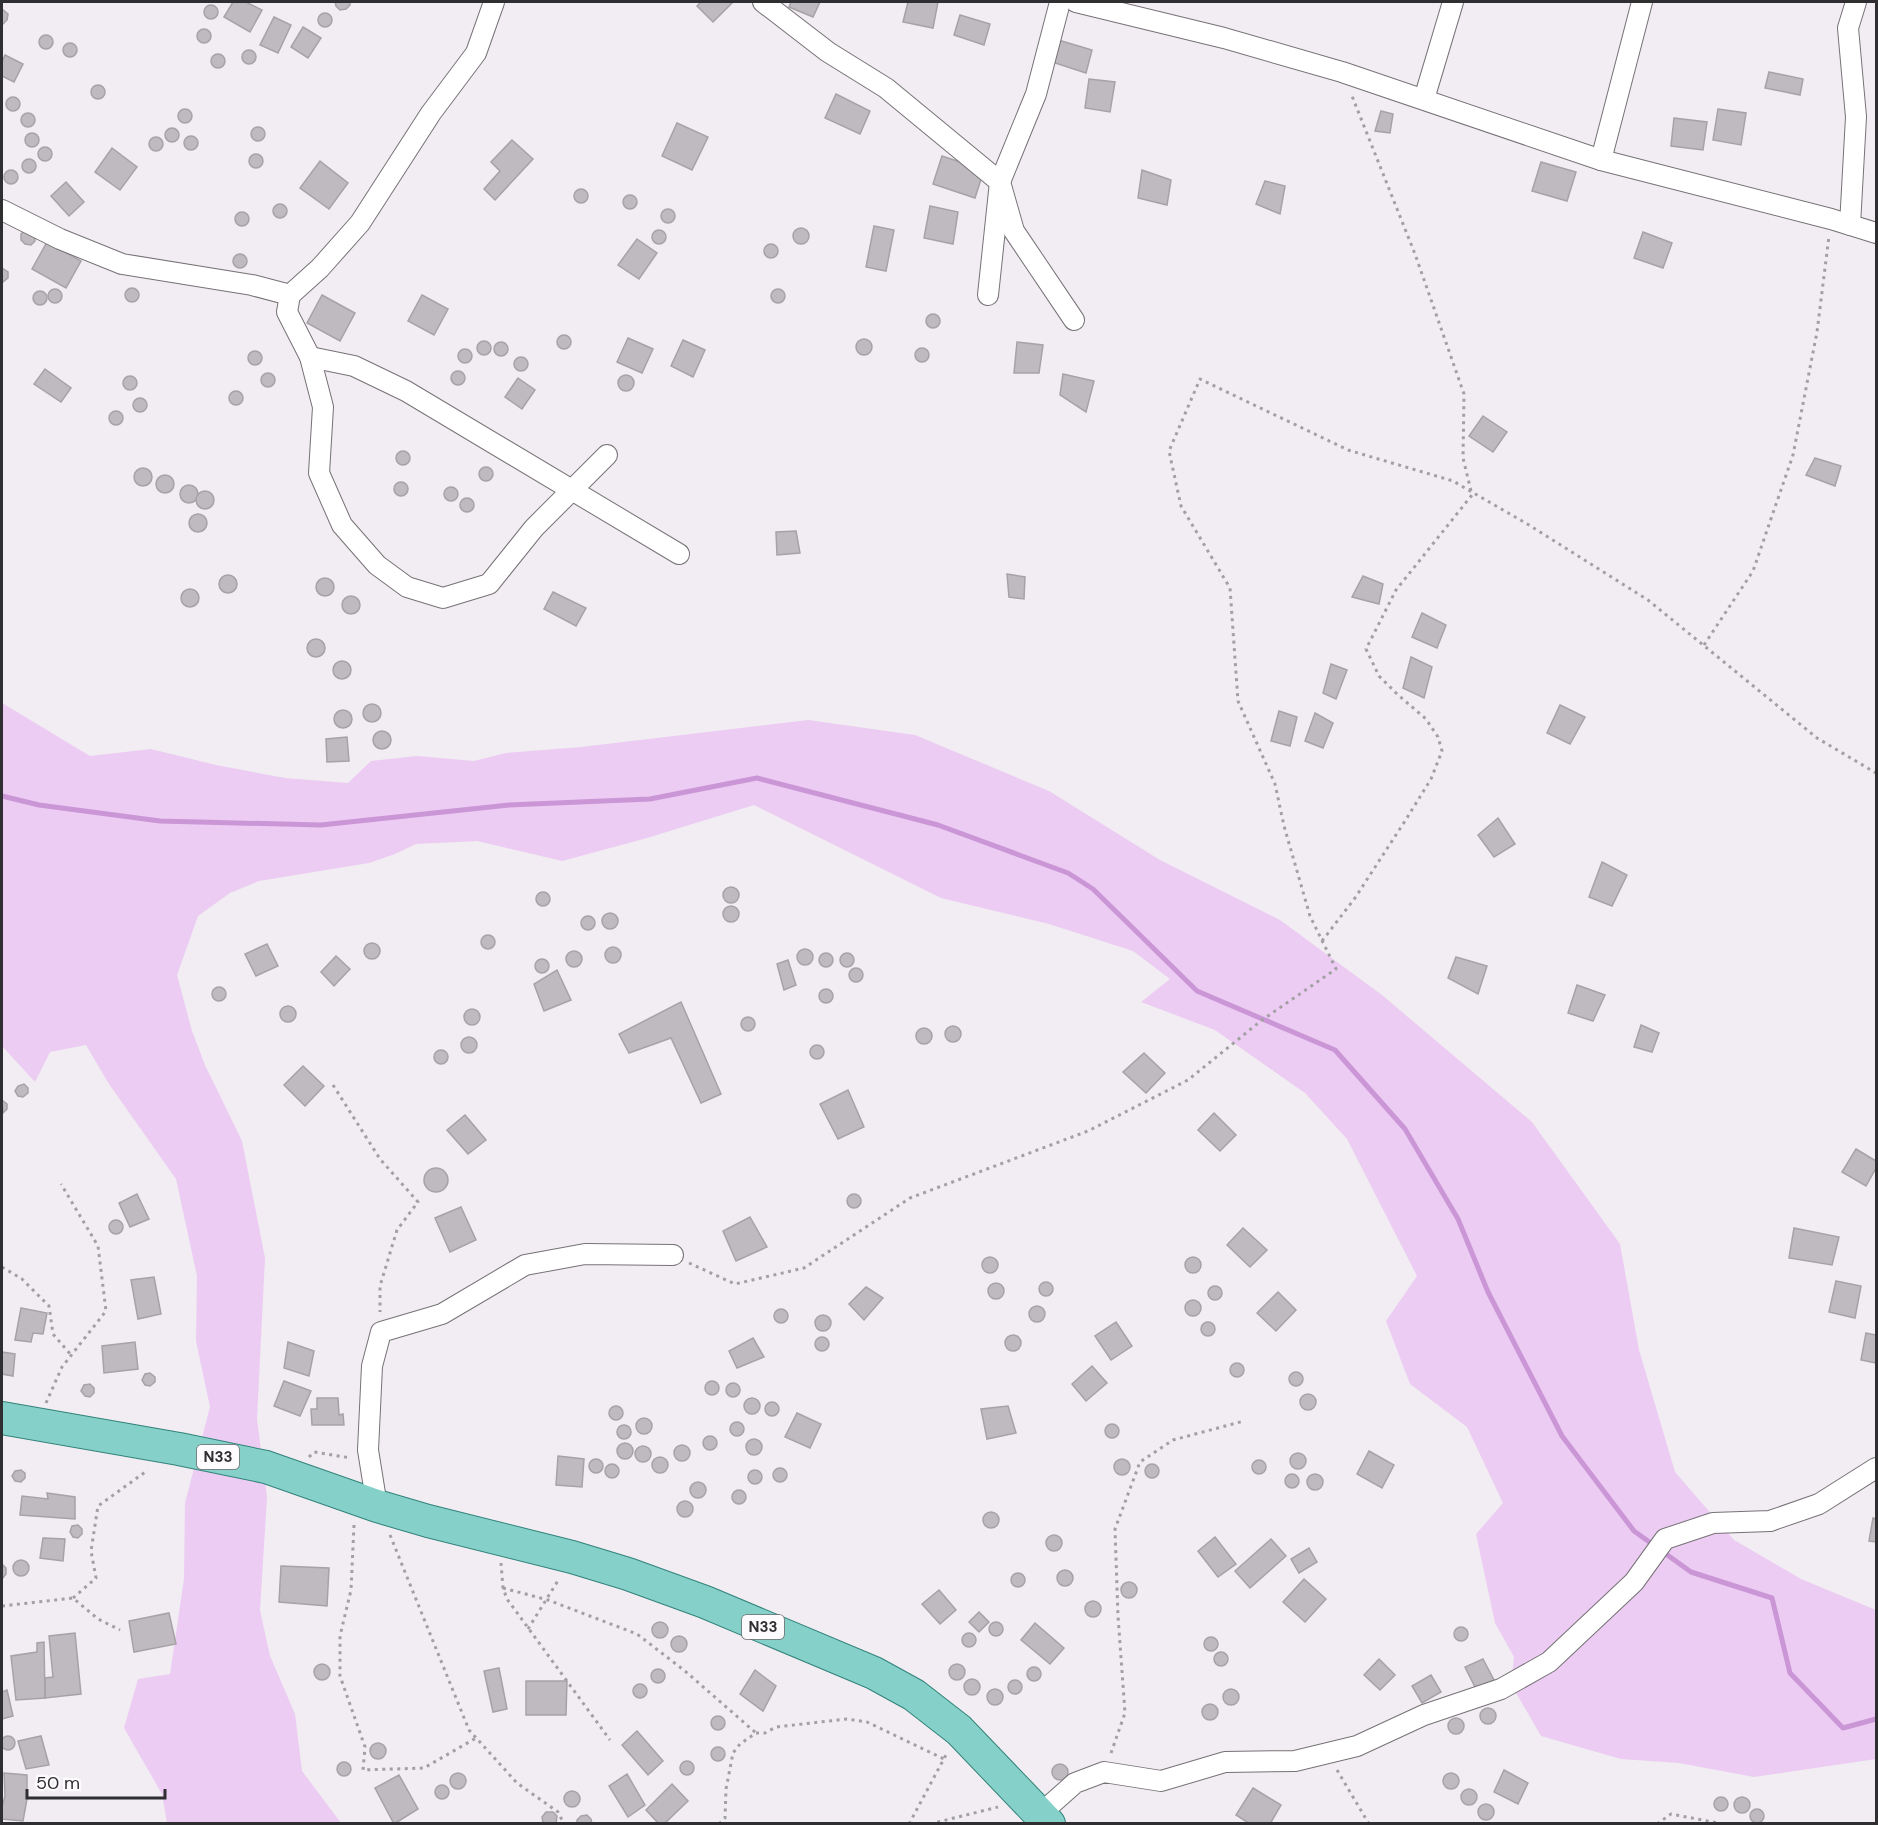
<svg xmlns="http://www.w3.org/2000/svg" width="1878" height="1825" font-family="'DM Sans',sans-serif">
<rect width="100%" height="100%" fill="#f1edf2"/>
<!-- green -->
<path fill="#ecccf3" d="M2,703L90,756L151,749L216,765L285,778L348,783L371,761L417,756L474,761L506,753L581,747L808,720L915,735L1049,791L1160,860L1280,920L1382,995L1532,1122L1620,1244L1639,1350L1675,1472L1734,1540L1801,1579L1876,1610V1759L1754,1777L1679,1763L1621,1759L1541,1736L1511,1684L1514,1657L1495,1623L1476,1534L1503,1503L1467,1427L1410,1384L1386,1321L1417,1276L1347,1139L1305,1093L1215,1030L1141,1002L1170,979L1133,951L1049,924L941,898L754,805L647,838L562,861L477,841L416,844L395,854L369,863L259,881L230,893L198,916L177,975L192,1031L205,1065L242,1141L265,1258L257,1419L267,1497L260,1610L270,1656L295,1714L302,1771L341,1823H167L162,1794L124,1728L138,1679L170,1674L184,1579L185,1503L210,1407L196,1341L197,1276L176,1179L109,1084L86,1045L50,1052L35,1082L2,1046Z"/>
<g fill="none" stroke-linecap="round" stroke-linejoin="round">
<!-- stream -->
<path stroke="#ca96d6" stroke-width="5" d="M2,796L39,805L160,821L321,825L509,805L650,799L757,778L938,825L1068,873L1093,889L1197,991L1335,1050L1405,1129L1458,1219L1488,1292L1562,1436L1634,1531L1691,1572L1772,1598L1790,1673L1843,1728L1876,1719"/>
</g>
<!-- building -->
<g fill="#bebabf" stroke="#a6a2a6" stroke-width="1.5">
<path d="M233,2H246L262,10L250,32L224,17Z"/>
<path d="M335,2H350V5L346,9L340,10L336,6Z"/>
<path d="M701,2H733L713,22L697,6Z"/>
<path d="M791,2H820L813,17L789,7Z"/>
<path d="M908,2H938L933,28L903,22Z"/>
<circle cx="211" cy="12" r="7"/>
<path d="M2,9L8,14L7,20L3,24H2Z"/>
<circle cx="325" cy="20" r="7"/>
<path d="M960,15L990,24L984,45L954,35Z"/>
<path d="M274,17L291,25L278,53L260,45Z"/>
<path d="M303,27L321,38L308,58L291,47Z"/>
<circle cx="204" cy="36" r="7"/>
<circle cx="46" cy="42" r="7"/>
<path d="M1055,39L1092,50L1086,73L1049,61Z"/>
<circle cx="70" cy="50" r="7"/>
<circle cx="249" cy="57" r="7"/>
<circle cx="218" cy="61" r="7"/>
<path d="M5,55L23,64L14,82L2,76V62Z"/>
<path d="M1769,72L1803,79L1800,95L1765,88Z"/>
<path d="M1089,79L1115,82L1110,112L1085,108Z"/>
<circle cx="98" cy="92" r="7"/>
<path d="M836,94L870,111L860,134L825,118Z"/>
<circle cx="13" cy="104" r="7"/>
<circle cx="185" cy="116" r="7"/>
<path d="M1718,109L1746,113L1741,145L1713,140Z"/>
<path d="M1381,111L1393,114L1390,133L1375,131Z"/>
<circle cx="28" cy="120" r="7"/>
<path d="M1674,118L1707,122L1703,150L1671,146Z"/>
<path d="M677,123L708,137L692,170L662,156Z"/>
<circle cx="258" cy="134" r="7"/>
<circle cx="172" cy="135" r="7"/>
<circle cx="32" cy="140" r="7"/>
<circle cx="191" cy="143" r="7"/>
<circle cx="156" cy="144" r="7"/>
<path d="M512,140L533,159L495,200L484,189L500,171L491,162Z"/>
<circle cx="45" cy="154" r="7"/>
<path d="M112,148L137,167L120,190L95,172Z"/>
<circle cx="256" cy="161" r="7"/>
<path d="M942,156L984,170L975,198L933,184Z"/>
<circle cx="29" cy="166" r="7"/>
<path d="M320,161L348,183L329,209L300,188Z"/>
<path d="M1541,162L1576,172L1567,201L1532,191Z"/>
<circle cx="11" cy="177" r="7"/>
<path d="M1142,170L1171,180L1167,205L1138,198Z"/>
<path d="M1265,181L1285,186L1280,214L1256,204Z"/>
<path d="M66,182L84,202L69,216L51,196Z"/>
<circle cx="581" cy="196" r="7"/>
<circle cx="630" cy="202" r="7"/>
<circle cx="280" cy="211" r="7"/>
<path d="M930,206L958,212L953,244L924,238Z"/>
<circle cx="668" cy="216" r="7"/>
<circle cx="242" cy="219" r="7"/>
<path d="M874,226L894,230L886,271L866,267Z"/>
<circle cx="801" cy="236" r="8"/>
<circle cx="659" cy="237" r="7"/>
<path d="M25,230L35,235V241L31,245L25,244L21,240V234Z"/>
<path d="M1643,232L1672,243L1663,268L1634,258Z"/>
<path d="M637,239L657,253L639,279L618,265Z"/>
<path d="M47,242L81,261L66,288L32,269Z"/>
<circle cx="771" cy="251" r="7"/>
<circle cx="240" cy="261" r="7"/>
<path d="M2,268L8,272V278L3,282H2Z"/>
<circle cx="132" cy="295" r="7"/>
<circle cx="778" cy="296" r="7"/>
<circle cx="55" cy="296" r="7"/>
<circle cx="40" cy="298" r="7"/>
<path d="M322,295L355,313L340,341L307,323Z"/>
<path d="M422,295L448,309L434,335L408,321Z"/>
<circle cx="933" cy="321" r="7"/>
<circle cx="564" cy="342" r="7"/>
<path d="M628,338L653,349L642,373L617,362Z"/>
<circle cx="864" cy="347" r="8"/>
<path d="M683,340L705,350L693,377L671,366Z"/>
<circle cx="484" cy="348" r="7"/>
<circle cx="501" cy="349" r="7"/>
<path d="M1017,342L1043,345L1039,373H1014Z"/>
<circle cx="922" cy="355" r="7"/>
<circle cx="465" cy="356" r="7"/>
<circle cx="255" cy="358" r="7"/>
<circle cx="521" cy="364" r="7"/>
<path d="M45,369L71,388L61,402L34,384Z"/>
<circle cx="458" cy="378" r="7"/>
<circle cx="268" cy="380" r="7"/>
<path d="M1063,374L1094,381L1086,412L1060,395Z"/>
<circle cx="626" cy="383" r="8"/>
<circle cx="130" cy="383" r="7"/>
<path d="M518,378L535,390L522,409L505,397Z"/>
<circle cx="236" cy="398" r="7"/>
<circle cx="140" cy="405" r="7"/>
<circle cx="116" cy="418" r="7"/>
<path d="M1483,416L1507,432L1493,452L1469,436Z"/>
<circle cx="403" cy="458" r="7"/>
<path d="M1815,458L1841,466L1835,486L1806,475Z"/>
<circle cx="486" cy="474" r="7"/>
<circle cx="143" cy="477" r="9"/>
<circle cx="165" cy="484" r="9"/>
<circle cx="401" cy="489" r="7"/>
<circle cx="189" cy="494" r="9"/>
<circle cx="451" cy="494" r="7"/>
<circle cx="205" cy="500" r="9"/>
<circle cx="467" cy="505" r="7"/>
<circle cx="198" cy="523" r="9"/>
<path d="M796,531L800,553L777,555L776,532Z"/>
<path d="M1007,574L1025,577L1024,599L1009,597Z"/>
<circle cx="228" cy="584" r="9"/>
<path d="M1363,576L1383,584L1379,604L1352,597Z"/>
<circle cx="325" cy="587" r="9"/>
<circle cx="190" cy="598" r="9"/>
<path d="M553,592L586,608L576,626L544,609Z"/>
<circle cx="351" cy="605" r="9"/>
<path d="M1422,613L1446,625L1437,648L1412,637Z"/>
<circle cx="316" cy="648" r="9"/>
<path d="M1411,657L1432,667L1424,698L1403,688Z"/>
<circle cx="342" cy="670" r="9"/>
<path d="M1331,664L1347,670L1336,699L1323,693Z"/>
<circle cx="372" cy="713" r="9"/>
<path d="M1560,705L1585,717L1570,744L1547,733Z"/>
<circle cx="343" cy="719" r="9"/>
<path d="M1279,711L1297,717L1290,746L1271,741Z"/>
<path d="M1315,713L1333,723L1323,748L1305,741Z"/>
<circle cx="382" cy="740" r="9"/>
<path d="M347,737L349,761L327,762L326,739Z"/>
<path d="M1498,818L1515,844L1494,857L1478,835Z"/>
<path d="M1602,862L1627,875L1612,906L1589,897Z"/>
<circle cx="731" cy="895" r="8"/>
<circle cx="543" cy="899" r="7"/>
<circle cx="731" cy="914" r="8"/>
<circle cx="610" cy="921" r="8"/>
<circle cx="588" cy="923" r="7"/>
<circle cx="488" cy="942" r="7"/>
<circle cx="372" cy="951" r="8"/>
<path d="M267,944L278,966L256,976L245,954Z"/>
<circle cx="613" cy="955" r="8"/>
<circle cx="805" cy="957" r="8"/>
<circle cx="574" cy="959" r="8"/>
<circle cx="847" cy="960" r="7"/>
<circle cx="826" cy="960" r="7"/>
<path d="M336,956L350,969L334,986L321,972Z"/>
<path d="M1456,957L1487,966L1478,994L1448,978Z"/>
<circle cx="542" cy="966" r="7"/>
<path d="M788,960L796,985L784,990L777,964Z"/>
<circle cx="856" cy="975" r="7"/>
<path d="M557,970L571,1000L544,1011L534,984Z"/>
<path d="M1577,985L1605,995L1593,1021L1568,1013Z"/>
<circle cx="219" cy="994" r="7"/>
<circle cx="826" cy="996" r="7"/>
<path d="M681,1002L721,1094L701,1103L671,1038L629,1053L619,1034Z"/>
<circle cx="288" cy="1014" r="8"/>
<circle cx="472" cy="1017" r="8"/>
<circle cx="748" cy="1024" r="7"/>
<path d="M1641,1025L1659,1033L1652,1052L1634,1047Z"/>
<circle cx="953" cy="1034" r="8"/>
<circle cx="924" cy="1036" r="8"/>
<circle cx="469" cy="1045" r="8"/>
<circle cx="817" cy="1052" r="7"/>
<circle cx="441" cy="1057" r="7"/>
<path d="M1144,1053L1165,1073L1146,1093L1123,1072Z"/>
<path d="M303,1066L324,1086L305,1106L284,1085Z"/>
<path d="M24,1084L28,1088V1093L23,1097L18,1096L15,1091L18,1086Z"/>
<path d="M848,1090L864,1127L838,1139L820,1104Z"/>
<path d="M2,1100L7,1104V1109L3,1113Z"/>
<path d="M1214,1113L1236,1135L1220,1151L1198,1130Z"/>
<path d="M465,1115L486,1140L468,1154L447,1130Z"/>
<path d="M1856,1149L1876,1161V1168L1866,1186L1842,1172Z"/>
<circle cx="436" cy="1180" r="12"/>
<circle cx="854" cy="1201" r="7"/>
<path d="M137,1194L149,1219L130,1227L119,1203Z"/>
<path d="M461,1207L476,1240L450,1252L435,1218Z"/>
<path d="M750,1217L767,1247L736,1261L723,1231Z"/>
<circle cx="116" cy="1227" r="7"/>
<path d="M1243,1228L1267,1250L1250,1267L1227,1245Z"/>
<path d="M1794,1228L1839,1237L1832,1265L1789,1258Z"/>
<circle cx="1193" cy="1265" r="8"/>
<circle cx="990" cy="1265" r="8"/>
<path d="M154,1277L161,1314L138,1319L131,1280Z"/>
<path d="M1836,1281L1861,1286L1855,1318L1829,1312Z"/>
<circle cx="1046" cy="1289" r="7"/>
<circle cx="996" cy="1291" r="8"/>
<circle cx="1215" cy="1293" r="7"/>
<path d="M866,1287L883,1298L864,1320L849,1304Z"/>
<path d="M1278,1292L1296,1310L1276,1331L1257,1313Z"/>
<circle cx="1193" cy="1308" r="8"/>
<circle cx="1037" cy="1314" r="8"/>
<path d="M21,1308L47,1313L43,1334L33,1333L31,1342L15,1340Z"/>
<circle cx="781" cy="1316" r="7"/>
<circle cx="823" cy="1323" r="8"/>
<circle cx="1208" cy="1329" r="7"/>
<path d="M1116,1322L1132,1346L1111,1360L1095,1336Z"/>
<path d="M1866,1333L1876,1335V1363L1861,1360Z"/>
<circle cx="1013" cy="1343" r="8"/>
<circle cx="822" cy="1344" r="7"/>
<path d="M753,1338L764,1357L737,1368L729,1351Z"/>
<path d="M135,1342L138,1369L104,1373L102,1346Z"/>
<path d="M288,1342L314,1351L309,1376L284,1368Z"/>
<path d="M2,1352L15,1354L13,1376L2,1374Z"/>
<circle cx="1237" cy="1370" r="7"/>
<path d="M1092,1366L1107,1383L1086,1401L1072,1384Z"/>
<circle cx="1296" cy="1379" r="7"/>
<path d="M150,1373L155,1377V1382L150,1386L145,1385L142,1380L145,1374Z"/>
<circle cx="712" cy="1388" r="7"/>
<path d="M284,1381L311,1391L300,1416L274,1406Z"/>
<circle cx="733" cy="1390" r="7"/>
<path d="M90,1384L94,1388V1393L90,1397L85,1396L81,1391L84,1385Z"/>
<circle cx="1308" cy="1402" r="8"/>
<path d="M317,1398H338L339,1415L343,1414L344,1425H312L311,1409H317Z"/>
<circle cx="752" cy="1406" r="8"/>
<circle cx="772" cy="1409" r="7"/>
<circle cx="616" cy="1413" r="7"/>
<path d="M1008,1406L1016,1433L987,1439L981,1409Z"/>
<path d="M797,1413L821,1424L810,1448L785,1437Z"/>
<circle cx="644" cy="1426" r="8"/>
<circle cx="737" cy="1429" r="7"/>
<circle cx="1112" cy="1431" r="7"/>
<circle cx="624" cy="1432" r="7"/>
<circle cx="710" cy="1443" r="7"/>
<circle cx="754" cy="1447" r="8"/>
<circle cx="625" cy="1451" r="8"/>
<circle cx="682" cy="1453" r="8"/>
<circle cx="643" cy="1454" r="8"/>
<path d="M1369,1451L1394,1465L1382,1488L1357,1474Z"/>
<circle cx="1298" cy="1461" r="8"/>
<path d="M558,1456L584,1459L582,1487L556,1485Z"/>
<circle cx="660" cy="1465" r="8"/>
<circle cx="596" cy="1466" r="7"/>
<circle cx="1122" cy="1467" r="8"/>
<circle cx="1259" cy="1467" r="7"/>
<circle cx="1152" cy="1471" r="7"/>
<circle cx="612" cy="1471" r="7"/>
<circle cx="780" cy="1475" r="7"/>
<circle cx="755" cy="1477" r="7"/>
<path d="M21,1470L25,1473V1478L21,1482L15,1481L12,1476L15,1471Z"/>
<circle cx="1292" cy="1481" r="7"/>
<circle cx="1315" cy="1482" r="8"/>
<circle cx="698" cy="1490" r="8"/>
<circle cx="739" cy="1497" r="7"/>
<path d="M47,1493L75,1497V1519L20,1515L22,1496L48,1499Z"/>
<circle cx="685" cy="1509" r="8"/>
<circle cx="991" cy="1520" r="8"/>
<path d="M1873,1518L1876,1519V1542L1869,1541Z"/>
<path d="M78,1525L82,1529V1534L78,1538L73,1537L70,1532L72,1526Z"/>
<circle cx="1054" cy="1543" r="8"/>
<path d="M1215,1537L1236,1564L1218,1577L1198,1551Z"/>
<path d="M43,1538L65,1539L63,1561L40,1558Z"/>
<path d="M1271,1539L1286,1556L1250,1588L1235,1571Z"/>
<path d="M1309,1548L1317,1562L1299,1573L1291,1559Z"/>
<circle cx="21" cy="1568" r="8"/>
<path d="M2,1564L6,1568V1574L2,1579Z"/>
<path d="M281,1566L329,1568L327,1606L279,1602Z"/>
<circle cx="1065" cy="1578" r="8"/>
<circle cx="1018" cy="1580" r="7"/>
<path d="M1304,1579L1326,1599L1305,1622L1283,1602Z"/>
<circle cx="1129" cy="1590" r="8"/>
<path d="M939,1590L956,1610L940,1624L922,1604Z"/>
<circle cx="1093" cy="1609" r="8"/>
<path d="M979,1612L989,1622L979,1632L969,1622Z"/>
<path d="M169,1613L176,1644L134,1652L129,1621Z"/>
<circle cx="996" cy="1629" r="7"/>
<circle cx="660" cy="1630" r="8"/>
<path d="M1035,1623L1064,1648L1050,1664L1021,1640Z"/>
<circle cx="1461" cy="1634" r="7"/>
<circle cx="969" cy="1640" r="7"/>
<path d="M75,1633L81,1694L45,1698V1678L53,1677L49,1636Z"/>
<circle cx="679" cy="1644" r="8"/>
<circle cx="1211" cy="1644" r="7"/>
<path d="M44,1642L45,1698L16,1700L11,1656L37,1652V1643Z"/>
<circle cx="1221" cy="1659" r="7"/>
<path d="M1379,1659L1395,1675L1380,1690L1364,1675Z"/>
<path d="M1483,1659L1494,1680L1476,1689L1465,1667Z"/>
<circle cx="322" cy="1672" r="8"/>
<circle cx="957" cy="1672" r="8"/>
<circle cx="1034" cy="1674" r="7"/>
<path d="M499,1668L507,1709L493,1712L484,1671Z"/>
<circle cx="658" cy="1676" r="7"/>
<path d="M755,1670L776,1686L763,1711L740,1694Z"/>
<path d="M1431,1675L1441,1692L1422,1703L1412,1686Z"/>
<circle cx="972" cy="1687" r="8"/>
<circle cx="1015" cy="1687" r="7"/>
<path d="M526,1681H567L566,1715H526Z"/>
<circle cx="640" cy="1691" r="7"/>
<circle cx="1231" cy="1697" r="8"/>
<circle cx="995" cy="1697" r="8"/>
<path d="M7,1690L13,1716L2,1719V1692Z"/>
<circle cx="1210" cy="1712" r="8"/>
<circle cx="1488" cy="1716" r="8"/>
<circle cx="718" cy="1723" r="7"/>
<circle cx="1456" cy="1726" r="8"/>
<path d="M637,1731L663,1761L648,1775L622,1745Z"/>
<circle cx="8" cy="1743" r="7"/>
<path d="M41,1736L49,1765L26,1769L18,1741Z"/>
<circle cx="378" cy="1751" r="8"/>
<circle cx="718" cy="1754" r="7"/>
<circle cx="687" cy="1768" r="7"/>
<circle cx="344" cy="1769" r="7"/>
<circle cx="1060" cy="1772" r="8"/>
<path d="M1504,1770L1528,1783L1518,1804L1494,1792Z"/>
<path d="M4,1773L27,1775V1799L23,1821L2,1819V1807L5,1796Z"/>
<circle cx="458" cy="1781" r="8"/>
<circle cx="1451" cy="1781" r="8"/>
<path d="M627,1774L645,1805L628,1817L609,1786Z"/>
<path d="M399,1775L418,1809L394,1824L375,1788Z"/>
<path d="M672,1784L688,1801L664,1824H659L646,1810Z"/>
<circle cx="442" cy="1792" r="7"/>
<path d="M1253,1788L1281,1805L1270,1824H1250L1236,1815Z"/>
<circle cx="1469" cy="1797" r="8"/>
<circle cx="572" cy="1799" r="8"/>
<circle cx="1721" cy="1804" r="7"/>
<circle cx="1742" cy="1805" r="8"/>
<circle cx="1486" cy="1812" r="8"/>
<circle cx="1757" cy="1816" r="7"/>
<path d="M546,1812H553L557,1816L556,1824L543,1823L542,1817Z"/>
<path d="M587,1815L591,1819L592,1824H577V1820L581,1816Z"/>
</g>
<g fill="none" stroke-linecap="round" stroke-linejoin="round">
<!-- minor casing -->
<g stroke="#767276" stroke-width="22">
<g id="minor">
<path d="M494,2L476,53L431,113L360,223L320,268L290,295L287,312L310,357L323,407L319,473L342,525L377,565L407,587L443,598L489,584L534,528L607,455"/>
<path d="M763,2L828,52L886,88L1000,182L1014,231L1074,320"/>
<path d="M1076,2L1224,38L1342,72L1601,160L1831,219L1876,233"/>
<path d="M1424,99L1453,2"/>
<path d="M1601,160L1642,2"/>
<path d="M2,210L60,239L122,264L252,285L290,295"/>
<path d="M1850,225L1856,117L1848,28L1856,2"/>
<path d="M988,295L1000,182L1036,94L1060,2"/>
<path d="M310,357L354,366L406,391L679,554"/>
<path d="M377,1506L368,1450L372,1366L381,1332L442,1314L525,1265L585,1254L673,1255"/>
<path d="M1039,1815L1075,1783L1104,1772L1161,1781L1225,1762L1295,1761L1357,1746L1424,1715L1501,1689L1549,1662L1634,1582L1665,1539L1713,1523L1770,1521L1819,1504L1876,1468"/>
</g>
</g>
<!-- primary casing -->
<g stroke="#32837b" stroke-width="34">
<path id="primary" d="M2,1418L179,1449L266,1467L377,1506L428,1521L572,1557L628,1574L705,1602L874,1673L914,1695L959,1730L1049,1824"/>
</g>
<!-- path -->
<g stroke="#a3a0a4" stroke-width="3" stroke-dasharray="3 4.5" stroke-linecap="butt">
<path d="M1704,645L1753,571L1793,455L1817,332L1829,236"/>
<path d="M1322,941L1355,898L1405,821L1431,779L1442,751L1438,737L1426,719L1397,694L1379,676L1366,649L1396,590L1472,495L1463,458L1464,394L1415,254L1352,96"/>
<path d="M333,1085L380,1159L418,1202L397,1230L380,1286V1312"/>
<path d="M689,1263L735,1284L804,1268L910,1198L1088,1131L1188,1080L1262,1020L1336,969L1310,916L1284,826L1275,784L1238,701L1230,588L1181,506L1169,451L1200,379L1348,450L1453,481L1529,525L1648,600L1817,738L1876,773"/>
<path d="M2,1267L22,1279L49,1306L53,1334L71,1355"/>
<path d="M46,1403L62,1367L106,1311L98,1246L61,1184"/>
<path d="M309,1457L314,1452L351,1458"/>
<path d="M354,1525L351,1590L340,1636V1676L365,1747L363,1770L424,1768L476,1738"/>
<path d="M390,1535L469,1730L517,1783L558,1812L564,1824"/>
<path d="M501,1563L503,1588L507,1599L610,1740"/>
<path d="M503,1588L548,1600L637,1634L685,1671L756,1733"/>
<path d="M73,1598L96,1578L91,1551L98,1506L148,1470"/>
<path d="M2,1606L73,1598L98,1619L120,1630"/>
<path d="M528,1629L559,1579"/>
<path d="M1111,1753L1125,1713L1118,1616L1115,1529L1140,1462L1173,1440L1244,1421"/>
<path d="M1337,1770L1369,1824"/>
<path d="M719,1824L725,1818L726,1789L733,1753L740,1744L756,1733H765L776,1727L847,1719L867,1722L944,1759"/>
<path d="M909,1824L947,1753"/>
<path d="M930,1824L998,1807"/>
<path d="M1657,1824L1671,1814L1723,1824"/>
</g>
<!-- minor -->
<use href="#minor" stroke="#fff" stroke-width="20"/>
<!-- primary -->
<use href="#primary" stroke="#85d0c8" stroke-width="32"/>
</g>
<g text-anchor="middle" stroke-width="4.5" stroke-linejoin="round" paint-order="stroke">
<!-- shield labels -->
<g fill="#fefbfe" stroke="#6d6c6e" stroke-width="1.5">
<rect x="197" y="1445" width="42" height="24" rx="4.5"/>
<rect x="742" y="1615" width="42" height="24" rx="4.5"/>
</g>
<g font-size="15" font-weight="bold" fill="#2f2e30">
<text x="218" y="1462">N33</text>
<text x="763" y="1632">N33</text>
</g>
</g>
<!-- border -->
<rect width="1878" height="1825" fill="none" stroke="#2f2e30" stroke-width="6"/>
<!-- scale -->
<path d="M27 1789v9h138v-9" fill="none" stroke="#2f2e30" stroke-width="3"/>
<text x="36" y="1789" font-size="18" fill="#2f2e30" stroke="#fefbfe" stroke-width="4.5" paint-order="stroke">50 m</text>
</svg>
